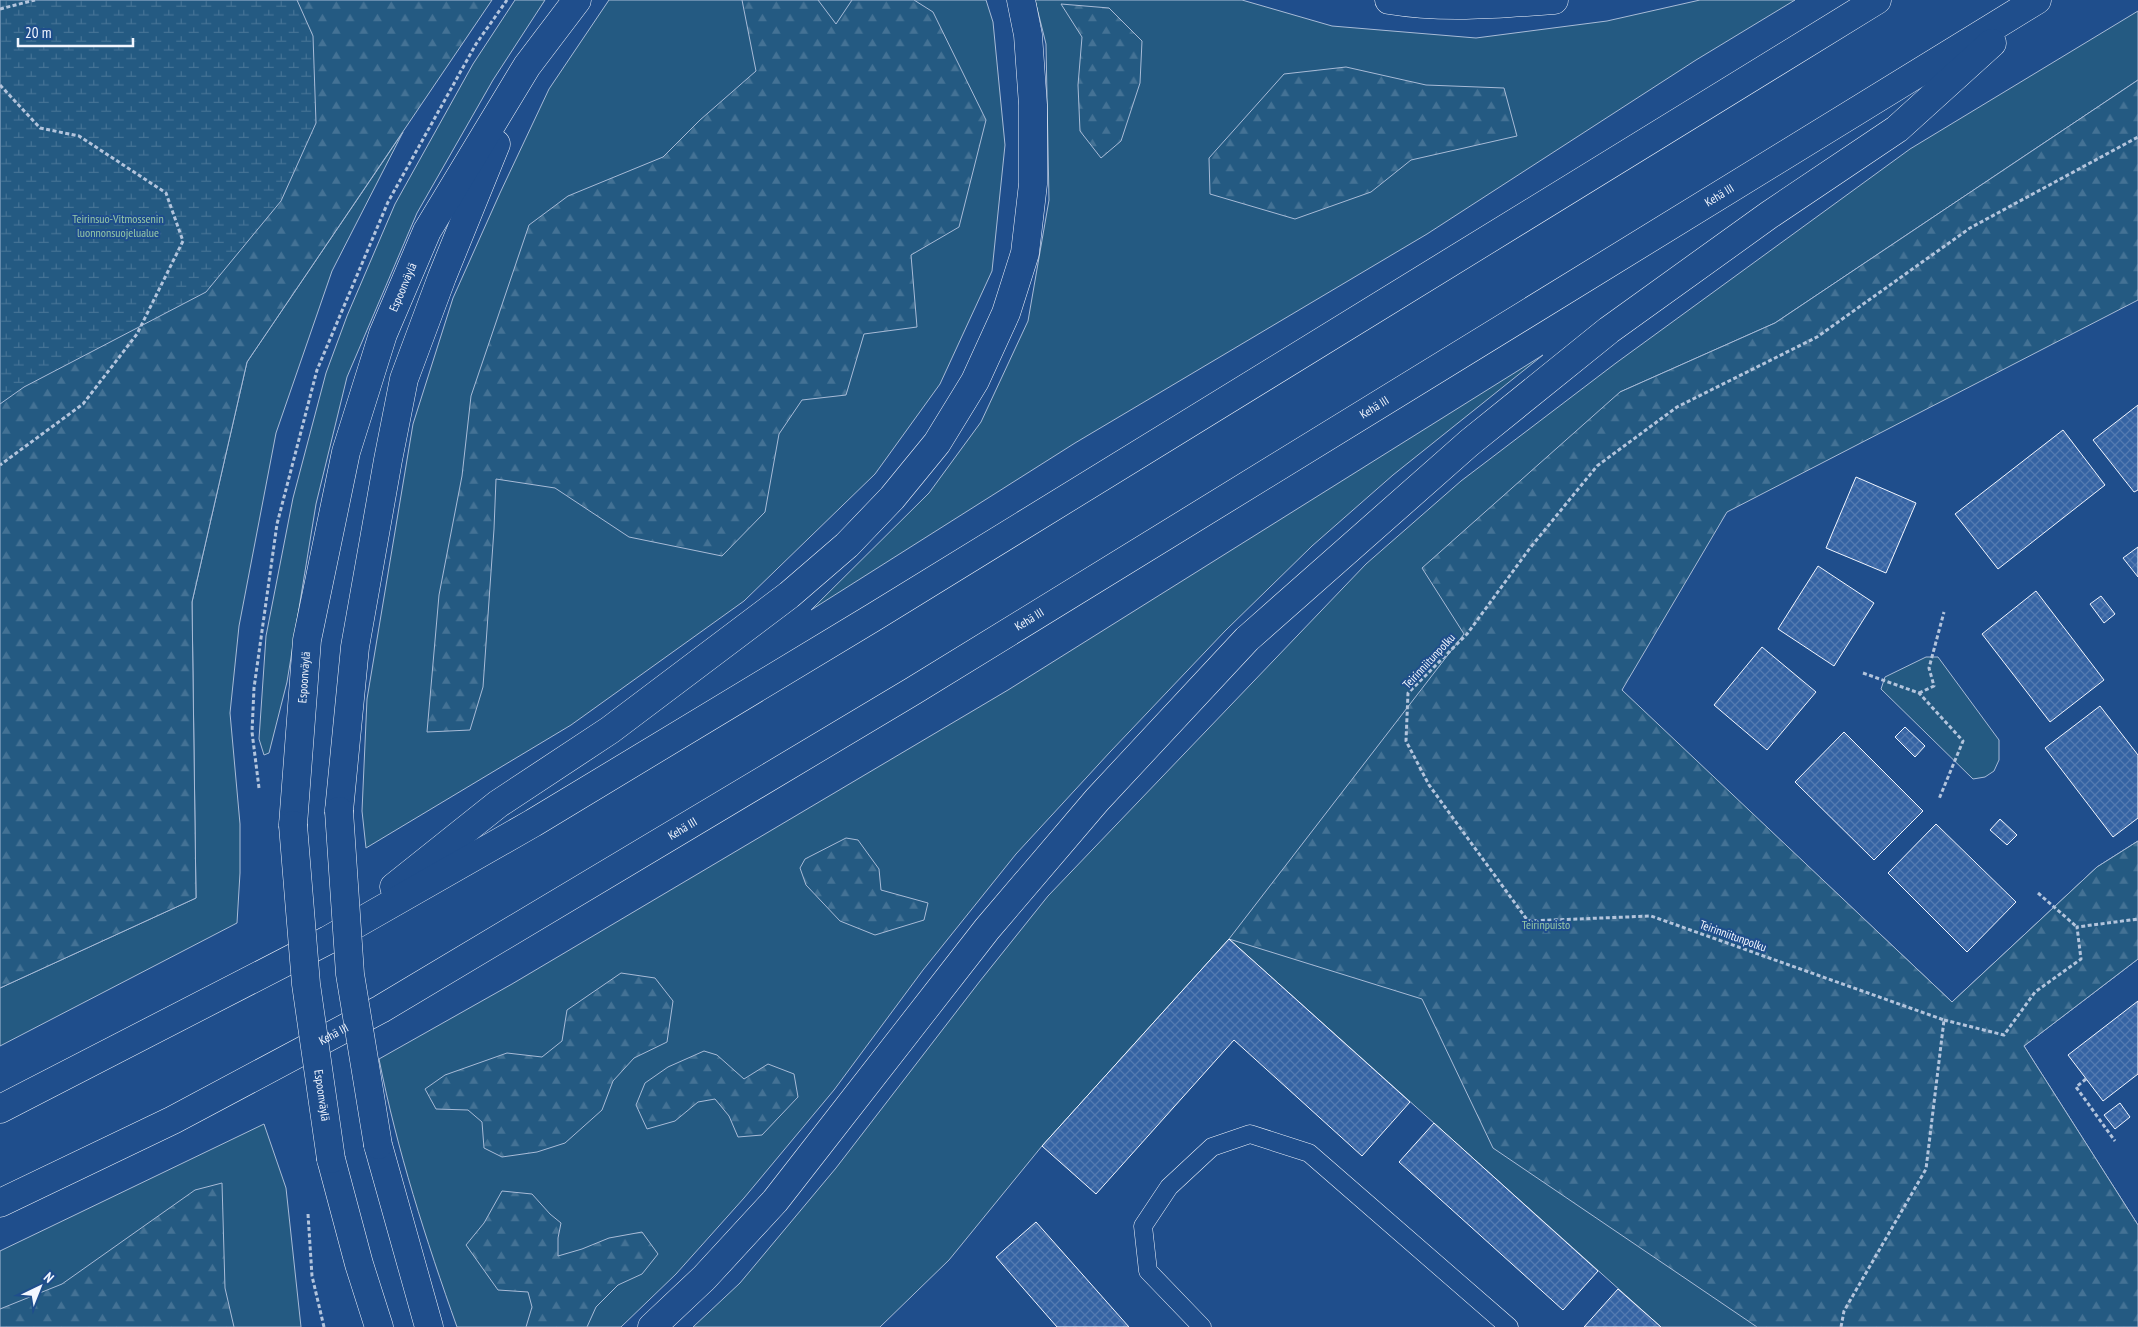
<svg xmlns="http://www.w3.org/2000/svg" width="2138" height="1327" font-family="'PT Sans Narrow',sans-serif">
<defs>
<pattern id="forest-firs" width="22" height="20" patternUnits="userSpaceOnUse" patternTransform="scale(1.25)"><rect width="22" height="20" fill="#245a82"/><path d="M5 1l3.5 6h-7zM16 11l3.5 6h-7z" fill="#447295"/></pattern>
<pattern id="wetland-marsh" width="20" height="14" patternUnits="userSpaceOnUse" patternTransform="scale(1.25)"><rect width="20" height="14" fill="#245a82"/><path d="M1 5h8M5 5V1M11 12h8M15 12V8" fill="none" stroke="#447295"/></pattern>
<pattern id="building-cross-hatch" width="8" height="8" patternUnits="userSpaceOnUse" patternTransform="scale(1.25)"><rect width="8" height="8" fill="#3563a3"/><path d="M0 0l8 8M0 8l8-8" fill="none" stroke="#537ab1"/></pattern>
</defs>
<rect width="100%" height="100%" fill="#1f4e8c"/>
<!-- green -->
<g fill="#245a82" stroke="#a8bbd7">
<path d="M515,0H545L493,80L417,213L347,377L316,504L287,682L269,753L264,755L259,739L266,636L293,498L326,373L347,316L395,204L473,64Z"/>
<path d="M609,0H986L993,22L1005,145L992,271L940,384L875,474L744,601L571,725L366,848L362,811L367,699L413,424L453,298L500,193L549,89Z"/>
<path d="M1035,0H1242L1332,26L1476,38L1607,21L1700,0H1795L1696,60L1427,234L1075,443L811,610L929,493L981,422L1028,321L1049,200L1046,44Z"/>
<path d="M2138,11V80L1775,323L1620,392L1622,691L1952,1002L2097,867L2138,841V959L2024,1046L2138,1225V1327H1661L1229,939L1042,1146L949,1260L880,1327H693L740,1283L836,1168L980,981L1048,896L1366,564L1461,481L1616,363L1910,149Z"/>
<path d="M403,132L332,271L276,433L239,626L230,713L240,824V873L237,923L0,1046V988L196,898L192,602L247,362Z"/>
<path d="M1543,355L1393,475L1312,546L1225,631L1110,752L1016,854L923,970L834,1090L744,1198L676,1274L621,1327H457C426,1240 397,1150 379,1059L512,984L1008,690Z"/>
<path d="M1926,657H1938L1999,740V760L1994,771L1985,777L1973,779L1881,689L1885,677Z"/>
<path d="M264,1124L286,1188L301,1327H0V1251Z"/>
</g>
<!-- forest -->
<g fill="url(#forest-firs)" stroke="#a8bbd7">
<path d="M0,0H492L247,362L192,602L196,898L0,988Z"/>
<path d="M742,0H818L836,24L852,0H914L933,12L986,120L959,227L911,255L917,327L864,334L846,395L802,400L779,434L765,512L722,556L629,537L555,488L496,479L494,529L483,687L470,730L427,732L439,595L462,476L471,396L529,225L568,196L663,157L700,120L756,71Z"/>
<path d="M1061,4L1109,8L1142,41L1140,83L1121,141L1101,158L1080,131L1078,85L1082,37Z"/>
<path d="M1346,67L1426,85L1504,88L1517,136L1411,160L1371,192L1295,219L1210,194L1209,158L1284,74Z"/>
<path d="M2138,80V300L1727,512L1622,690L1952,1002L2097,867L2138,841V959L2024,1046L2138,1225V1327H1757L1493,1148L1422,999L1229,939L1464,634L1422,568L1620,392L1775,323Z"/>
<path d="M846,838L858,840L879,869L881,890L928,903L924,920L875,935L840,921L806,885L800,868L805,859Z"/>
<path d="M621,973L655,978L673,1001L667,1042L634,1058L613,1081L602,1110L565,1143L537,1152L502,1157L484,1148L482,1122L468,1110L436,1109L425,1089L445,1075L507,1053L542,1057L562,1041L567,1010Z"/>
<path d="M704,1051L717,1055L744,1079L768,1064L794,1074L798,1097L762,1135L738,1137L729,1116L715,1099L698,1102L675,1121L647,1129L636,1105L645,1083L668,1067Z"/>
<path d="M222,1183L225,1288L234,1327H0V1309L62,1284L195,1190Z"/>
<path d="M502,1191L532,1194L550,1214L561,1223L558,1238V1256L582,1249L609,1238L642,1232L658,1254L642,1274L618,1285L596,1307L587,1327H526L532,1307L528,1292L498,1290L466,1245L484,1223Z"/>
</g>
<!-- wetland -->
<path fill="url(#wetland-marsh)" stroke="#a8bbd7" d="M0,0H297L313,36L316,123L281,201L206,292L24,387L0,404Z"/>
<!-- building -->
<g fill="url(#building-cross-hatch)" stroke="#f2f6ff">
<path d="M2138,405V490L2134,492L2093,440Z"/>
<path d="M2063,430L2105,485L1998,569L1955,514Z"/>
<path d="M1856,477L1916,503L1886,573L1826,548Z"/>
<path d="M2138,547V577L2123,558Z"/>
<path d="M1818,566L1874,603L1834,666L1778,629Z"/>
<path d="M2036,591L2104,680L2050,722L1982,634Z"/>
<path d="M2101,596L2115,614L2104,623L2090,604Z"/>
<path d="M1762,647L1816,692L1767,750L1714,705Z"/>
<path d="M2100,706L2138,755V818L2113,837L2045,748Z"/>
<path d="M1905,727L1925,746L1915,757L1895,737Z"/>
<path d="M1844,732L1923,811L1874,860L1795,782Z"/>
<path d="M2000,819L2017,835L2007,845L1990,830Z"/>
<path d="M1936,824L2016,902L1967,952L1888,873Z"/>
<path d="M1229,939L1410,1102L1362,1156L1234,1040L1096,1194L1042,1146Z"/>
<path d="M2138,1001V1074L2103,1101L2068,1055Z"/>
<path d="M2120,1103L2130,1117L2115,1129L2104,1115Z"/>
<path d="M1434,1123L1598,1271L1563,1310L1399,1162Z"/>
<path d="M1036,1222L1129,1327H1057L996,1257Z"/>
<path d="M1618,1289L1661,1327H1584Z"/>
</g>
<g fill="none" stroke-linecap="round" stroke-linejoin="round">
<!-- service casing -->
<g stroke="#f2f6ff" stroke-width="19">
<path id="service" d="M1202,1327L1148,1271L1143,1226L1169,1187L1212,1147L1250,1134L1309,1153L1509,1327"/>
</g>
<!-- primary casing -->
<g stroke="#f2f6ff" stroke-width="29">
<g id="primary">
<path d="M339,811L355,647L388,460L404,379L442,277L496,144"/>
<path id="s1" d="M293,825L307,640L346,452L383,334L427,231L527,66L577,0"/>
<path d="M378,1145L429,1327"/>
<path d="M331,1159L359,1264L379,1327"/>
</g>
</g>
<!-- trunk casing -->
<g stroke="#f2f6ff" stroke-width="29">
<g id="trunk">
<path d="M1389,0C1443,9 1499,4 1554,0"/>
<path d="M394,887L498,804L610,730L789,595L847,545L892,498L937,443L975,381L1006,313L1025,253L1033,184V105L1028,35L1021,0"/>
<path d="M0,1109L328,940L533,823L874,617L1877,0"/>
<path id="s2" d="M0,1203L173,1120L381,1009L913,691L2037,0"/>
<path d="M652,1327L704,1278L775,1201L987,929L1097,800L1247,639L1469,443L1609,330L1769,215L1897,129L1992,43"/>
</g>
</g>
<!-- path -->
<g stroke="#b3c4dc" stroke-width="3" stroke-dasharray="4 2.5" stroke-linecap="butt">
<path d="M0,9L35,0"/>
<path d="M0,85L40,128L79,136L166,193L183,241L137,334L83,404L0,465"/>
<path d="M1863,673L1919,693L1963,741L1939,799"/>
<path d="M1919,693L1934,686L1929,668L1944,612"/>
<path d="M259,788L252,732L254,688L277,524L317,370L388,202L476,44L507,0"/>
<path d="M2038,893L2077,927"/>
<path d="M1944,1020L2004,1035L2035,992L2081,959L2077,927L2138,919"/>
<path d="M2086,1079L2076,1087L2115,1141"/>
<path d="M308,1214L312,1276L324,1327"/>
<path d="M1841,1327L1844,1311L1926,1169L1944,1020L1651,916L1528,921L1429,785L1406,741L1408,693L1467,634L1530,548L1597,466L1677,407L1817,337L1970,228L2138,137"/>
</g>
<!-- service -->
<use href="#service" stroke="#1f4e8c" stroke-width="18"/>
<!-- primary -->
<use href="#primary" stroke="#1f4e8c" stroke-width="28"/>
<!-- trunk -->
<use href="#trunk" stroke="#1f4e8c" stroke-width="28"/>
<!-- primary-bridge casing -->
<g stroke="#f2f6ff" stroke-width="29" stroke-linecap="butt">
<g id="primary-bridge">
<path d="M339,811L350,974L378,1145"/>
<path id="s3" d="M293,825L306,984L331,1159"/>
</g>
</g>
<!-- primary-bridge -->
<use href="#primary-bridge" stroke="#1f4e8c" stroke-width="28"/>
</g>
<g text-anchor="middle" stroke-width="4" stroke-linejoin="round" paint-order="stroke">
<!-- street labels -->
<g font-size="12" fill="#f2f6ff" stroke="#1f4e8c">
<text dy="4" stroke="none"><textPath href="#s2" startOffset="1994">Kehä III</textPath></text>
<text dy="4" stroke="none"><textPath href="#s1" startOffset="552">Espoonväylä</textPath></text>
<text dy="4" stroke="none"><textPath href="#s2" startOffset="1589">Kehä III</textPath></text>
<text dy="4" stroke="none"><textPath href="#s2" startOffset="1184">Kehä III</textPath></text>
<text transform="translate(1429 661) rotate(-47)" y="4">Teirinniitunpolku</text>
<text dy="4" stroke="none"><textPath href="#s1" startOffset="148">Espoonväylä</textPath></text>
<text dy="4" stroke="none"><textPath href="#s2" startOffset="779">Kehä III</textPath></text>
<text transform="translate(1733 936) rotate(20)" y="4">Teirinniitunpolku</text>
<text dy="4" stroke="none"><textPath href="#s2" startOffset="374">Kehä III</textPath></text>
<text dy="4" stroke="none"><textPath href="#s3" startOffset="272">Espoonväylä</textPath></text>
</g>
<!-- park labels -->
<g font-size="12" fill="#97c8a6" stroke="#1f4e8c">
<text x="118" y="223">Teirinsuo-Vitmossenin<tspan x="118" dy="14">luonnonsuojelualue</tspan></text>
<text x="1546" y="929">Teirinpuisto</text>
</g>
</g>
<!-- north arrow -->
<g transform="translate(40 1287) rotate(43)" stroke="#1f4e8c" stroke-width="4" paint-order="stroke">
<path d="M0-4L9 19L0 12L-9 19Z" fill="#f2f6ff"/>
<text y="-8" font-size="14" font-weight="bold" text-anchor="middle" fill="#f2f6ff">N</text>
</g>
<!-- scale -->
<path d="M18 38v8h115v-8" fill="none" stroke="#f2f6ff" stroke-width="2.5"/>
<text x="25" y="38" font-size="15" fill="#f2f6ff" stroke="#1f4e8c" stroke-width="4" paint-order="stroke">20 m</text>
</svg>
